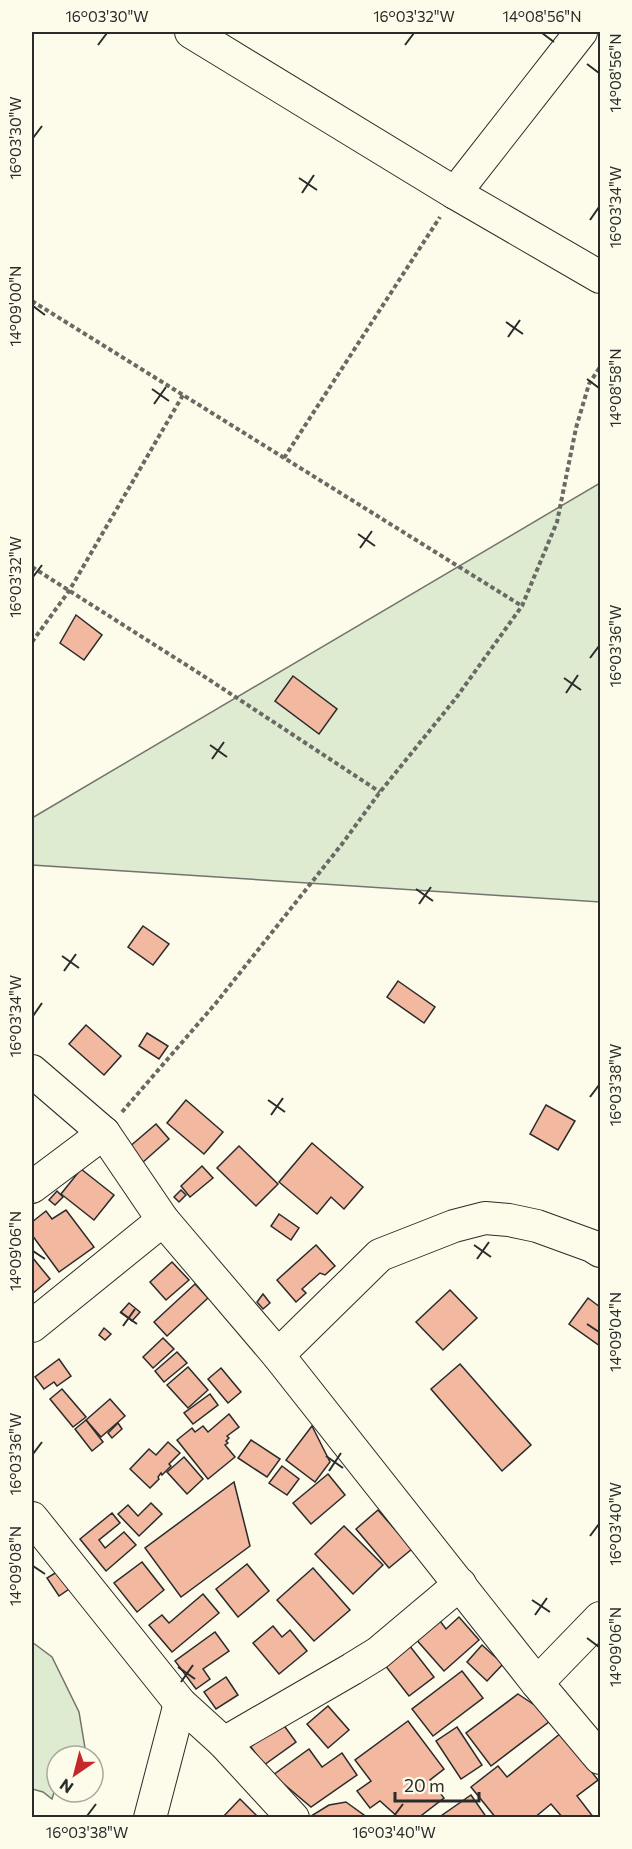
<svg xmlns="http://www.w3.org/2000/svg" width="632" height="1849" font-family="Commissioner,sans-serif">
<rect width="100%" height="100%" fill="#fdfbea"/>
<!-- green -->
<g fill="#deebd1" stroke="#74746e" stroke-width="1.5">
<path d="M600,483V902L32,865V818Z"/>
<path d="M32,1642L52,1657L79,1712L85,1748L83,1756H57V1782L52,1799L43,1792L32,1789Z"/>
</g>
<!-- building -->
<g fill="#f2b8a0" stroke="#2b2b2b" stroke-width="1.5">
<path d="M76,615L102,635L84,660L60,643Z"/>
<path d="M293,676L337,709L319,734L275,701Z"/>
<path d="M143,926L169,944L153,965L128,947Z"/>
<path d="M398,981L435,1007L424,1023L387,997Z"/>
<path d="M86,1025L121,1056L104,1075L69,1044Z"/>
<path d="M147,1033L168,1046L159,1059L139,1046Z"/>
<path d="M186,1100L223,1132L204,1154L167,1123Z"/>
<path d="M546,1105L575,1121L558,1150L530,1134Z"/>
<path d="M156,1124L169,1139L142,1163L128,1148Z"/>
<path d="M312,1143L363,1187L344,1209L331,1197L317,1214L279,1182Z"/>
<path d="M239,1146L278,1184L256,1206L217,1168Z"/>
<path d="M202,1166L213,1178L190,1197L181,1186Z"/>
<path d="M81,1169L114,1195L94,1220L61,1194Z"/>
<path d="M181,1190L186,1195L179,1202L174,1197Z"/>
<path d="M57,1191L63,1197L55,1205L49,1200Z"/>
<path d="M66,1210L94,1247L59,1272L32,1235V1222L46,1211L52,1219Z"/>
<path d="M279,1214L299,1228L291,1240L271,1226Z"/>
<path d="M316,1245L335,1266L325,1275L320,1273L302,1289L306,1293L296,1302L277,1280Z"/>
<path d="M32,1257L50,1279L32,1294Z"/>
<path d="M172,1262L189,1280L166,1300L150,1282Z"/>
<path d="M195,1284L208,1298L167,1336L154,1322Z"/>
<path d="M450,1290L477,1318L443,1350L416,1322Z"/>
<path d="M263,1294L270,1303L263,1309L257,1302Z"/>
<path d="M588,1298L600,1307V1346L569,1324Z"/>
<path d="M129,1303L140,1312L132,1321L121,1312Z"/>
<path d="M104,1328L111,1334L105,1340L99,1335Z"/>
<path d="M163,1338L174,1349L153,1368L143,1357Z"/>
<path d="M177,1352L187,1363L164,1382L155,1371Z"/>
<path d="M59,1359L71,1376L57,1386L54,1382L44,1389L35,1377Z"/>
<path d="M460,1364L531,1445L502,1471L431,1389Z"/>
<path d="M188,1367L208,1390L188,1408L167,1385Z"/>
<path d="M221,1368L241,1392L228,1403L208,1379Z"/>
<path d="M62,1389L86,1417L73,1427L50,1399Z"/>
<path d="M210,1394L218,1405L193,1424L184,1413Z"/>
<path d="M110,1399L125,1416L101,1437L86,1420Z"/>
<path d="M229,1414L239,1427L227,1436L229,1438L226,1441L228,1443L225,1445L235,1457L208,1479L177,1440L192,1428L195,1432L203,1426L208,1432Z"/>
<path d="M86,1420L103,1442L92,1451L75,1429Z"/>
<path d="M118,1423L122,1429L112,1438L108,1433Z"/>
<path d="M312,1426L330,1462L315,1482L286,1460Z"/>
<path d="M251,1440L280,1459L267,1477L238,1458Z"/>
<path d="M168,1442L180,1453L169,1464L171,1466L162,1475L161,1473L158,1477L159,1479L150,1488L130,1469L149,1449L156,1455Z"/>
<path d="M184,1457L203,1479L187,1494L167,1472Z"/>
<path d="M282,1466L299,1479L287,1495L269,1483Z"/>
<path d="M328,1474L345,1495L311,1524L293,1503Z"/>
<path d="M234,1482L250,1546L181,1597L145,1548Z"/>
<path d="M151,1503L162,1514L139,1536L118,1514L128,1505L138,1516Z"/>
<path d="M378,1510L412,1549L389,1568L356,1529Z"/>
<path d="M112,1513L120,1523L99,1540L105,1548L124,1532L136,1545L106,1571L80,1539Z"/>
<path d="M344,1526L383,1565L353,1594L315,1554Z"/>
<path d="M142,1562L164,1590L137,1612L114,1583Z"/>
<path d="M247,1564L269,1591L238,1617L216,1589Z"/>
<path d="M313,1568L350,1610L314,1641L277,1600Z"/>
<path d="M60,1570L72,1587L59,1596L47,1578Z"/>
<path d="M203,1594L219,1613L172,1652L149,1625L162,1615L169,1623Z"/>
<path d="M437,1617L446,1629L459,1617L479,1640L444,1671L414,1637Z"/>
<path d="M273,1626L282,1637L290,1630L307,1651L279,1674L253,1643Z"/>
<path d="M215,1632L229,1651L203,1669L210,1679L196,1689L175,1661Z"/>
<path d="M409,1645L434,1677L409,1696L384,1664Z"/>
<path d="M482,1645L503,1664L487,1681L467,1662Z"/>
<path d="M462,1671L483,1698L433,1736L412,1709Z"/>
<path d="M226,1677L238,1695L216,1709L204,1692Z"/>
<path d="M518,1694L554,1718L491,1766L466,1733Z"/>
<path d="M328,1706L349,1730L328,1748L307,1724Z"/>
<path d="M280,1720L296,1742L264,1765L248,1743Z"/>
<path d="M408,1721L444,1769L430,1780L444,1798L418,1818H399L380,1801L370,1808L357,1791L371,1781L355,1760Z"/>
<path d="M457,1727L482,1765L461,1779L436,1741Z"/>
<path d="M561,1733L598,1780L577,1796L594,1818H563L551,1804L534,1818H496L471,1787L498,1766L507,1777Z"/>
<path d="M309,1749L322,1767L342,1753L357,1775L311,1807L273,1775Z"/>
<path d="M471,1795L487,1818H438Z"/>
<path d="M240,1799L259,1818H222Z"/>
<path d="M346,1802L368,1818L311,1816L329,1805Z"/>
</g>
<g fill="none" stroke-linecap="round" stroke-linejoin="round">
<!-- minor casing -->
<g stroke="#2b2b2b" stroke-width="34">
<g id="minor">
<path d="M191,32L455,193L600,277"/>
<path d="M455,193L581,32"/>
<path d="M32,1071L104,1133L163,1220L278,1355L537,1683L600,1758"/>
<path d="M32,1187L104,1133"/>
<path d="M32,1326L163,1220"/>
<path d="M278,1355L380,1255L454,1226L485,1218L509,1220L537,1226L592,1246L600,1251"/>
<path d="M32,1518L180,1703L224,1743L293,1818"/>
<path d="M537,1683L600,1618"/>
<path d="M224,1743L352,1669L378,1653L460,1584"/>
<path d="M150,1818L180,1703"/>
</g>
</g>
<!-- path -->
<g stroke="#6a6964" stroke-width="4" stroke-dasharray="4.5 3" stroke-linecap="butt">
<path d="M32,301L522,606"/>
<path d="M284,458L440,217"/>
<path d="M32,567L202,675L380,792"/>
<path d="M32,642L69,591L183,395"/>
<path d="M122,1112L216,1003L342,844L380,792L456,698L522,606L557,522L576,428L589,384L600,367"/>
</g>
<!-- minor -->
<use href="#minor" stroke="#fdfbea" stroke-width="32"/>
</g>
<!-- ticks -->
<path fill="none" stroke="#2b2b2b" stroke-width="2" d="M542,33L554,42M98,45L107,33M405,45L414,33M587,64L599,73M33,138L42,126M299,178L317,190M302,193L314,175M590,220L599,207M33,306L45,315M506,322L523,334M508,337L520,320M587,379L599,388M152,389L169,401M154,404L166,387M358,534L375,546M360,548L372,531M33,577L42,565M590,658L599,646M564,678L581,690M566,693L578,675M210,745L227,757M212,759L224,742M416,889L433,901M419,904L431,887M62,956L79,968M64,971L76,954M33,1016L42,1003M590,1097L599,1085M268,1100L285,1112M271,1115L283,1098M474,1245L491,1257M33,1251L45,1259M477,1259L489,1242M120,1312L137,1324M587,1324L599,1332M123,1326L135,1309M33,1454L42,1442M326,1456L343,1468M329,1471L341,1453M590,1536L599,1524M33,1566L45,1574M532,1600L550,1612M535,1615L547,1598M587,1638L599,1647M178,1667L195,1679M181,1682L193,1665M87,1816L96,1804M394,1816L403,1804"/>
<!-- border -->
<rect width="632" height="1849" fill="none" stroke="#fdfbea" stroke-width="66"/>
<!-- north arrow -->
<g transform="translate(75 1774) rotate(215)"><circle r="28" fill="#fdfbea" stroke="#a9a89e" stroke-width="1.5"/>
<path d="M0-4.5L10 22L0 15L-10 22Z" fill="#c62828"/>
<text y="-9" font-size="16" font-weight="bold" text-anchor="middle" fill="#2b2b2b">N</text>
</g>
<!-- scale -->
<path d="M395 1792v9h84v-9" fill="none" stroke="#2b2b2b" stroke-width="3"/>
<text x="404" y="1792" font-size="18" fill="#2b2b2b" stroke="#fdfbea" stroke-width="4.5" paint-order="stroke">20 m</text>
<rect x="33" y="33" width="566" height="1783" fill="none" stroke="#2b2b2b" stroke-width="2"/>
<g font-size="15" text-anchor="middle" fill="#2b2b2b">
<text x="107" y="22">16°03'30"W</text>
<text x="414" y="22">16°03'32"W</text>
<text x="542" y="22">14°08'56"N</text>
<text transform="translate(616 73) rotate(-90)" y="5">14°08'56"N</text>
<text transform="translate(16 138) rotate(-90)" y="5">16°03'30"W</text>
<text transform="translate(616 207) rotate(-90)" y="5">16°03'34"W</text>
<text transform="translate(16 306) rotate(-90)" y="5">14°09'00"N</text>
<text transform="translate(616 388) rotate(-90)" y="5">14°08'58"N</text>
<text transform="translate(16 577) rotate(-90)" y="5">16°03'32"W</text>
<text transform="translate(616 646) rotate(-90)" y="5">16°03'36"W</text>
<text transform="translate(16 1016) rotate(-90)" y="5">16°03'34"W</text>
<text transform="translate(616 1085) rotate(-90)" y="5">16°03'38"W</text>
<text transform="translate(16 1251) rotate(-90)" y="5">14°09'06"N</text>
<text transform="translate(616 1332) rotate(-90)" y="5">14°09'04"N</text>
<text transform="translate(16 1454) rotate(-90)" y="5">16°03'36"W</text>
<text transform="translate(616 1524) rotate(-90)" y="5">16°03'40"W</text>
<text transform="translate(16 1566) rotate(-90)" y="5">14°09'08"N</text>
<text transform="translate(616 1647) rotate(-90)" y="5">14°09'06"N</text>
<text x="87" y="1838">16°03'38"W</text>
<text x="394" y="1838">16°03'40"W</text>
</g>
</svg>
